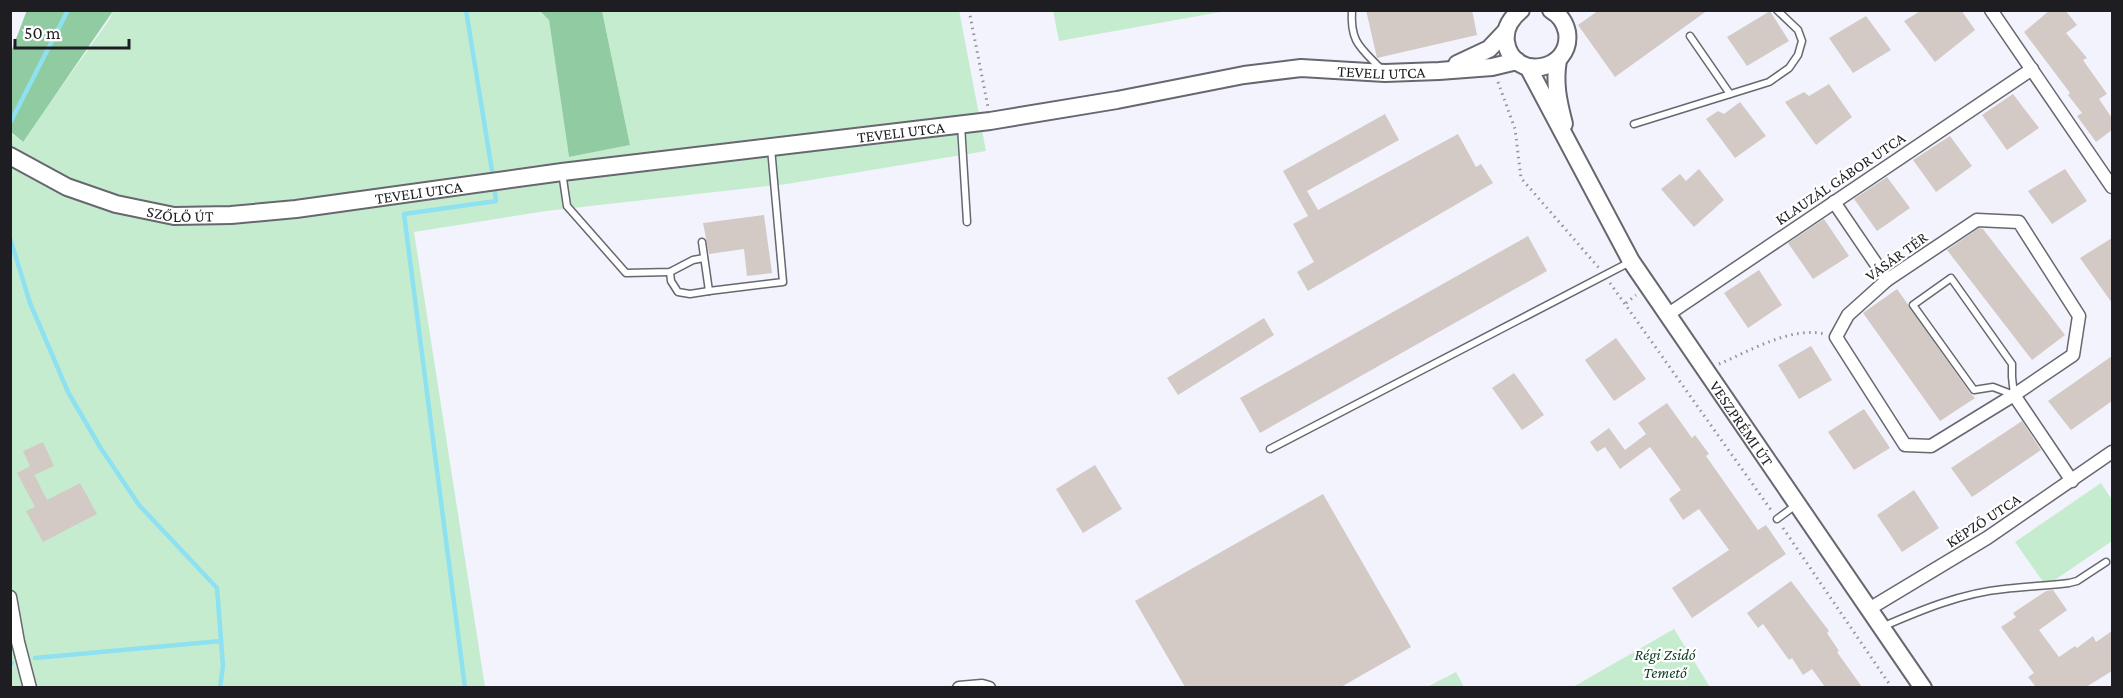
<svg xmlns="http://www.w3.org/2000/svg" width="2123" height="698" font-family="'Crimson Pro',serif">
<rect width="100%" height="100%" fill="#f2f3fc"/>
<!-- green -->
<g fill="#c6ecd0">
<path d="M959,10L986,151L787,184L546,211L414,232L485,687L11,688L10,132L22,142L109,20L113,11H540L549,20L569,157L630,145L602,11Z"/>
<path d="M1053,11V10L1226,11L1059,41Z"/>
<path d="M2101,483L2112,500V541L2046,586L2015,542Z"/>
<path d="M1674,629L1710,687H1573Z"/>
<path d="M1456,672L1464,687H1427Z"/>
</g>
<!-- forest -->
<g fill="#91cba2">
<path d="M27,10L113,11L23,142L11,132V52Z"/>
<path d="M540,11H602L630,145L569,157L549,20Z"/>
</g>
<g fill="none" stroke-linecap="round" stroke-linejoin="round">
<!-- stream -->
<g stroke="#8ee1f0" stroke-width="4.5">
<path d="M466,10L493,177"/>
<path d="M10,123L68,10"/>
<path d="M10,238L30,303L68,392L100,447L139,505L217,588L223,666L220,688"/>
<path d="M35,658L221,641"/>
<path d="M10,663H12"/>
<path d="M465,688L404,214L496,201L494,185"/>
</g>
</g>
<!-- building -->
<g fill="#d4cac5">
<path d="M1366,10H1472L1477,35L1377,58Z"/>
<path d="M1599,10H1708L1615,77L1578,25Z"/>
<path d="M1922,10H1961L1975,30L1935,62L1904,21Z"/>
<path d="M2050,10H2065L2077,25L2066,33L2087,58L2083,60L2107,94L2099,99L2112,118V130L2096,142L2077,116L2082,113L2068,95L2070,93L2024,32Z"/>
<path d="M1770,11L1789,41L1747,66L1727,37Z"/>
<path d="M1866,16L1891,50L1853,73L1829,38Z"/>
<path d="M1829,84L1852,117L1816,145L1785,102L1804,92L1809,96Z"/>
<path d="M2013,94L2039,128L2007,150L1982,115Z"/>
<path d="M1740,102L1766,136L1735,158L1706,119L1718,111L1724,114Z"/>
<path d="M1385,114L1399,140L1307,191L1318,210L1458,134L1476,167L1481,164L1493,183L1308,291L1297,272L1314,262L1293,224L1308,216L1283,171Z"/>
<path d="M1950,136L1972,166L1936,192L1913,160Z"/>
<path d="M1699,169L1724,200L1694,227L1661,189L1680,174L1686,181Z"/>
<path d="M2065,169L2087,201L2052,224L2028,191Z"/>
<path d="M1887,177L1910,208L1877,231L1854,199Z"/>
<path d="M764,215L772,273L747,276L744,249L709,254L703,223Z"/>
<path d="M1824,219L1849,256L1813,279L1788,243Z"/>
<path d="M1979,228L1983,229L2065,335L2032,360L1947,250Z"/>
<path d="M1528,236L1547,271L1260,433L1240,398Z"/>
<path d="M2112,238V303L2080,258Z"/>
<path d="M1759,270L1782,305L1748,328L1724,293Z"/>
<path d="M1897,289L1970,393L1975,398L1940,421L1863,313Z"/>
<path d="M1264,318L1274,335L1178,395L1167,378Z"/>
<path d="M1616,338L1646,379L1614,401L1585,360Z"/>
<path d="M1811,346L1832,380L1799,399L1778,365Z"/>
<path d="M2112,356V401L2071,430L2048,401Z"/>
<path d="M1514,373L1544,415L1522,430L1492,388Z"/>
<path d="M1667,403L1692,438L1695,435L1709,454L1706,456L1758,530L1766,525L1786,554L1692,618L1672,588L1729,550L1699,509L1683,520L1669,499L1681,490L1650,447L1620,469L1605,447L1597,452L1590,442L1609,428L1625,450L1646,434L1638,423Z"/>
<path d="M1864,409L1890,448L1854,470L1828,432Z"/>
<path d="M2022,421L2041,450L1972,497L1951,468Z"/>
<path d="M43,442L54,466L34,475L23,451Z"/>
<path d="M1095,465L1122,509L1083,533L1056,489Z"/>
<path d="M30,466L47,500L80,483L97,514L43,542L26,511L35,507L17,473Z"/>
<path d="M1914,490L1939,528L1902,552L1877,515Z"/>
<path d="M1323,494L1411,647L1341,687H1185L1135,601Z"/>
<path d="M1791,581L1829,631L1827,633L1839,651L1837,652L1862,687H1825L1812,669L1803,675L1792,658L1789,660L1763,624L1758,628L1747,613Z"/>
<path d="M2053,590L2067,610L2039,630L2059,657L2075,646L2077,648L2093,636L2096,642L2112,631V671L2086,687H2036L2028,677L2034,673L2001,627L2016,617L2013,613L2046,591Z"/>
</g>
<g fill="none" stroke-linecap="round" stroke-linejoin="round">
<!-- service casing -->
<g stroke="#66676f" stroke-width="9">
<g id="service">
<path d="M1352,10C1350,42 1360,47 1380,68"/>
<path d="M1690,36L1730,94"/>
<path d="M1634,124L1769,82L1789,68L1798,55L1802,41L1798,30L1777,10"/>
<path d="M961,125L967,222"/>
<path d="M562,172L567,206L626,273L670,272L693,260L704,258"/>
<path d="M702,242L709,291L783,282L771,148"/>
<path d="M670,272L671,281L678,292L690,294L709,291"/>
<path d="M1951,278L2012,364V377L2014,395L1993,387L1974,390L1913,305Z"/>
<path d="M1270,449L1630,262"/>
<path d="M1777,519L1796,505"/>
<path d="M1882,627C1921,610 1962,593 2004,589C2026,586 2047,586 2069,583L2077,581L2106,562"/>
</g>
</g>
<!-- minor casing -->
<g stroke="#66676f" stroke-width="15">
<g id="minor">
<path d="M1991,10L2112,187"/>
<path d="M1834,202L1887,280"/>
<path d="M1977,220L2019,222L2079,316L2073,355L2014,395L1931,446L1905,445L1836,337L1848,315L1887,280Z"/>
<path d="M1667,315L2032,69"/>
<path d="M2014,395L2072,481"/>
<path d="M10,597L18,642L30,688"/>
<path d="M1869,609L1987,538L2112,452"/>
<path d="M959,688L982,686L989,688"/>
</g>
</g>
<!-- secondary casing -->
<g stroke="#66676f" stroke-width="20">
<g id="secondary">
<path d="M1521,10C1511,18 1504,28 1506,42C1512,82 1573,72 1567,32C1565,23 1560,15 1551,10"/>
<path d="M1558,60C1554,83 1558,101 1564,124"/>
<path d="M1457,64L1489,49L1506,31"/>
<path id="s1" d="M1528,67L1631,261L1923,688"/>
<path id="s2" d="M10,156L67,187L116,204L174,216L231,215L296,209L562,172L990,121L1117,100L1244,75L1301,68L1385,73L1439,71L1492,67L1517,61"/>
</g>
</g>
<!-- path -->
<g stroke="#92939a" stroke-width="3" stroke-dasharray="1.5 4.5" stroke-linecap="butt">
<path d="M969,10L988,107"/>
<path d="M1498,82L1515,129L1521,178L1599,268"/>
<path d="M1610,283L1771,510"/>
<path d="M1626,303L1636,295"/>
<path d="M1719,364C1750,351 1791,326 1825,334"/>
<path d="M1783,528L1892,688"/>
</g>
<!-- service -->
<use href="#service" stroke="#fff" stroke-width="6"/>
<!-- minor -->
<use href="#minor" stroke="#fff" stroke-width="12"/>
<!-- secondary -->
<use href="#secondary" stroke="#fff" stroke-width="16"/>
</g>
<g text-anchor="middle" stroke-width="4.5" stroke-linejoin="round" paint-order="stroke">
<!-- street labels -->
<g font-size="16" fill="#1e1e22" stroke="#fff">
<text dy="6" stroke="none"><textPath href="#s2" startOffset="1394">TEVELI UTCA</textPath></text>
<text dy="6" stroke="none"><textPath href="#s2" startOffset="908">TEVELI UTCA</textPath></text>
<text transform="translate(1840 178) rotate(-34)" y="6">KLAUZÁL GÁBOR UTCA</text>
<text dy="6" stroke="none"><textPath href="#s2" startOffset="422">TEVELI UTCA</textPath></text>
<text dy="6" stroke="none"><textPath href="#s2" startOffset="182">SZŐLŐ ÚT</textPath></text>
<text transform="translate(1896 256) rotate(-36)" y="6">VÁSÁR TÉR</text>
<text dy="6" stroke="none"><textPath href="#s1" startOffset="416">VESZPRÉMI ÚT</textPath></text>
<text transform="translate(1983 520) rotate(-33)" y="6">KÉPZŐ UTCA</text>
</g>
<!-- park labels -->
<g font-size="16" font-style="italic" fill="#0f3d22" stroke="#fff">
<text x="1665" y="660">Régi Zsidó<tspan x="1665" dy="18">Temető</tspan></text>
</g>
</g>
<!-- border -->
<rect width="2123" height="698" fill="none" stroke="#1e1e22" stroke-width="24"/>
<!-- scale -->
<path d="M15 39v9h114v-9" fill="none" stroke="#1e1e22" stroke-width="3"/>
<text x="24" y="39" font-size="18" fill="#1e1e22" stroke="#ffffff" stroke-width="4.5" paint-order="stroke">50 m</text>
</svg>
